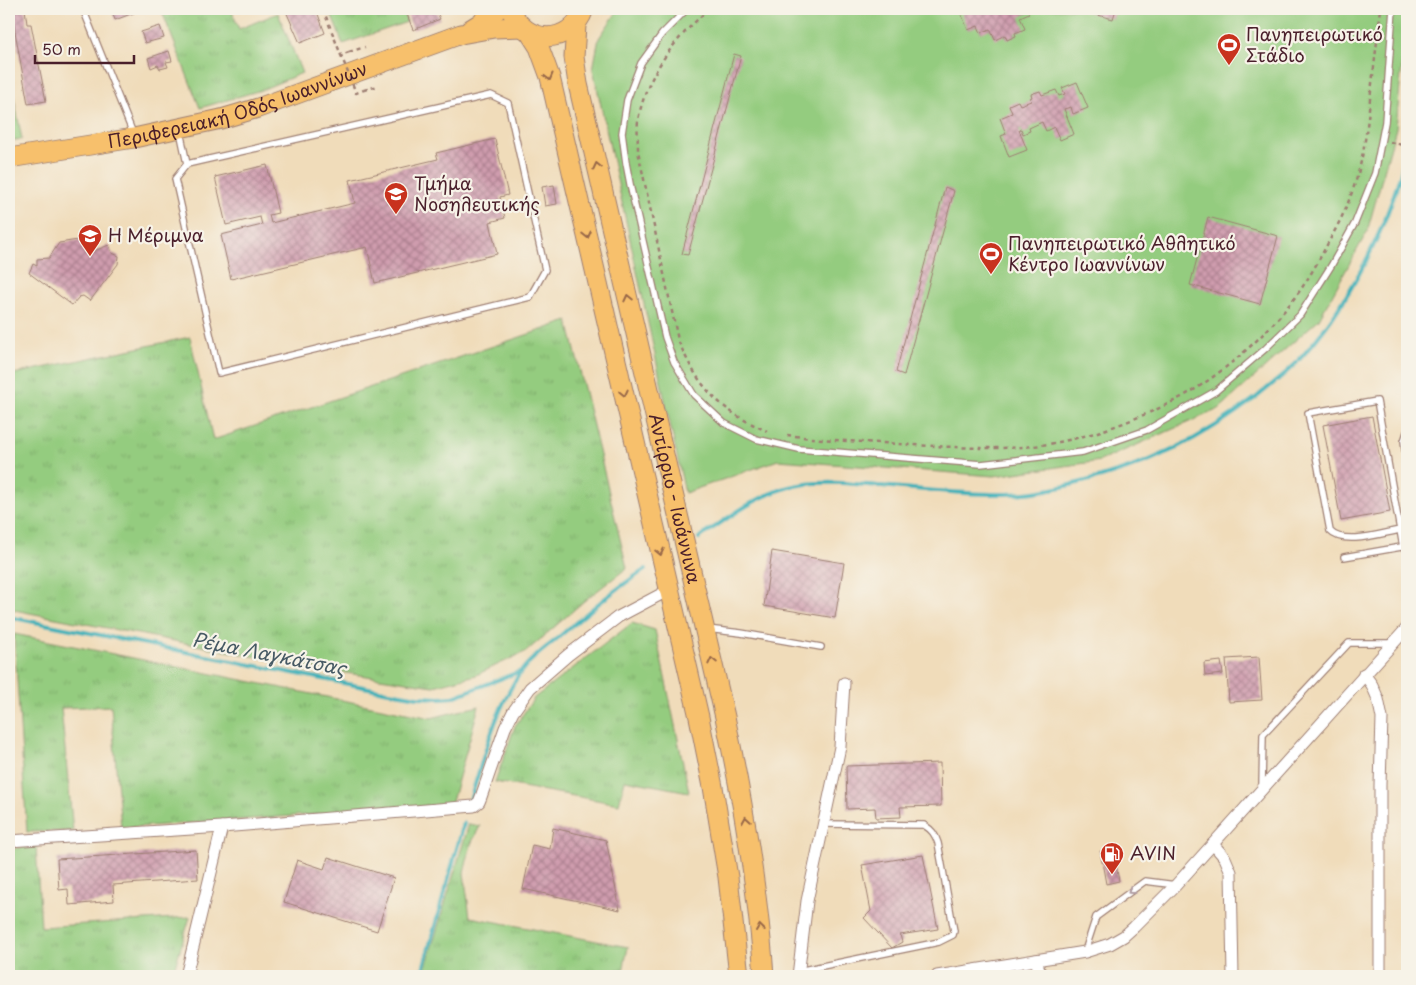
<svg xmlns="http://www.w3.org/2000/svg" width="1416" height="985" font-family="'Playpen Sans',sans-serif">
<defs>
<pattern id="grass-tufts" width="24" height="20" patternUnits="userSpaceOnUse" patternTransform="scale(1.25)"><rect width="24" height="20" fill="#94cc7f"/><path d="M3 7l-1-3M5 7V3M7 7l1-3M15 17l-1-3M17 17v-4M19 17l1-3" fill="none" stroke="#81af6e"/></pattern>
<pattern id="building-cross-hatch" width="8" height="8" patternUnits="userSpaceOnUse" patternTransform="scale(1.25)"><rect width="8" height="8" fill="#cf9cae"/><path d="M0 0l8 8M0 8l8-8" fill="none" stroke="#aa7f8e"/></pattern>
</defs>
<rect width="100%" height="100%" fill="#f7f3e8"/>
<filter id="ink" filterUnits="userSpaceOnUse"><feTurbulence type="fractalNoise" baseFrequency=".02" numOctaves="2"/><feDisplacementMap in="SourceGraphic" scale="10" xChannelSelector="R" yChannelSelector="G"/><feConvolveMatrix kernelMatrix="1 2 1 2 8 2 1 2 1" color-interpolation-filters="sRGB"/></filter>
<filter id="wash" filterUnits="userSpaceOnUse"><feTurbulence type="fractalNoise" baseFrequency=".0096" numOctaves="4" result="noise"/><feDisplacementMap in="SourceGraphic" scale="20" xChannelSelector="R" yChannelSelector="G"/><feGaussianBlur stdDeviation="1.12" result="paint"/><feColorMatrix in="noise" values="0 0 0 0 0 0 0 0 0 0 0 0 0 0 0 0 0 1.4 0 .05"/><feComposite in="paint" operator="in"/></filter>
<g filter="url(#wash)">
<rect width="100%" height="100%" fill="#f0dcba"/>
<!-- grass -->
<g fill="url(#grass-tufts)" stroke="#6f7655">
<path d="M161,9H231L239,29L278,13L302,73L261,90L200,108Z"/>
<path d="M329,9H402L407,22L343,44Z"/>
<path d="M9,72L22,139L9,141Z"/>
<path d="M568,321L627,568L584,601L527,651L476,675L434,686L319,669L9,609V375L190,337L213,440Z"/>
<path d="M632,623L655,630L689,792L625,780L619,804L495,782L515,726L534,698Z"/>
<path d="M14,634L431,718L479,706L451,805L121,828L111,706L61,708L73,831L27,832Z"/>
<path d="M469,824L480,826L471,844L464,873L470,917L628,947L622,976H423Z"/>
<path d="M36,846L41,927L190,917L172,976H9V849Z"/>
</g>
<!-- green -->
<path fill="#94cc7f" stroke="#6f7655" d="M619,9H1407V12L1396,128L1367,232L1319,319L1219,409L1100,461L994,476L778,460L685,493L593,69L599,38Z"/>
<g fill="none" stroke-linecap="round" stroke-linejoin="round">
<!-- stream -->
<g stroke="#40b1b9" stroke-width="4">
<path d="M699,538C726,519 756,496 789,487C818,480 848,483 878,486C921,489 964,495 1007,494C1031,494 1055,489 1078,483C1147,467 1202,439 1258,396C1271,385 1286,374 1298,361C1349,305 1392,221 1407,147"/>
<path d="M9,617L389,692L418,697L440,698L453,697L521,671"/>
<path d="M469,804C483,760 494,712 520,673C528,661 542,651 553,642C583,616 612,591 646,569"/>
<path d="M421,976L464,823"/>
</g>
</g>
<g id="blocks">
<!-- building -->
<g fill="url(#building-cross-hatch)">
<path d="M11,9H25L27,24H31L46,101L28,104Z"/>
<path d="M111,9H144L115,20Z"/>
<path d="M285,9H316L325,33L300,43Z"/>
<path d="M405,9H439L436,10L440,19L413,30Z"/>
<path d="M966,9H1027L1029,13L1020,17L1025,29L1015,33L1016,36L1007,40L1005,35L995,40L990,29L981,33L978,26L968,30L961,13L967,10Z"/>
<path d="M1075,9H1116L1113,19Z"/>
<path d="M160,26L164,38L145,43L141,32Z"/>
<path d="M169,51L172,61L166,62L168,67L160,69L158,65L151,68L148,58Z"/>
<path d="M734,54L741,56L688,255L682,254Z"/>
<path d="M1077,82L1088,108L1073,114L1071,107L1064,109L1074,134L1060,140L1054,127L1046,131L1042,122L1029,128L1030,131L1023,134L1021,129L1019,130L1027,150L1009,157L1001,136L1006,134L1000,118L1012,113L1009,105L1018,101L1020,105L1031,101L1030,98L1032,97L1031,94L1040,91L1042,95L1056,90L1059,96L1065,94L1062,88Z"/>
<path d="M495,139L508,195L500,197L505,218L490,222L497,254L375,283L367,247L231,279L221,235L262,225L260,217L226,225L215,177L267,165L278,213L269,215L271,223L355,203L350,180L438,159L436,153Z"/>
<path d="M554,185L557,204L545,206L542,187Z"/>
<path d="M945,187L954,191L904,375L896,372Z"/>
<path d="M1208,217L1278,236L1260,304L1190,285Z"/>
<path d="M84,239L94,251L109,245L112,253L119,256L118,264L90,301L83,296L79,297L72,305L29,273L33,264L37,266V259L49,258L59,243Z"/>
<path d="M1372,416L1390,512L1341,521L1323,425Z"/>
<path d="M772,551L844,563L835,618L764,606Z"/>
<path d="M1259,657L1262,700L1229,702L1226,659Z"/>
<path d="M1221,661L1223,674L1205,676L1204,663Z"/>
<path d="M940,763L941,806L900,807L901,817L876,818L875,808L847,809L846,766Z"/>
<path d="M553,828L606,840L620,910L523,889L532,845L550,849Z"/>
<path d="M1113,849L1119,881L1106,884L1100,851Z"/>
<path d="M196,850L198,879L113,885L114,901L69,905L68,889L59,890L57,859Z"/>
<path d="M923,855L938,929L900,935L902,942L892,948L864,918L871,911L862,865Z"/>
<path d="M328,857L394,878L377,931L284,902L297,860L324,869Z"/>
</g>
</g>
</g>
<g filter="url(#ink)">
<use href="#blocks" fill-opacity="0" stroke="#9d7e72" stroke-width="1"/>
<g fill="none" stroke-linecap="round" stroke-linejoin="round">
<!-- service casing -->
<g stroke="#9d7e72" stroke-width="8">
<g id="service">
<path d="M83,9L134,136"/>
<path d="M687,9L662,34L641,63L627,100L622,133L626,163L631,189L665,337L674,362L694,395L724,423L756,439L799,449L981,464L1083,452L1147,430L1216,391L1265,349L1300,315L1331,266L1355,223L1375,173L1385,122L1393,9"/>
<path d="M180,131L187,164L175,179L219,373L530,297L545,270L508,103L491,95L187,164"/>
<path d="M1407,432L1404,441L1407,466"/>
<path d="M1400,530C1382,533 1343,546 1330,531L1308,413L1377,401L1400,530L1403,547"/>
<path d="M1344,557L1407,546"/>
<path d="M707,629L741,633L821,647"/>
<path d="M1262,787L1263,735L1349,643H1393"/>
<path d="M1085,951L1096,917L1145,881L1176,885"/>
<path d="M798,971L939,942L953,935L954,931L938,843C935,834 932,830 924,825L822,824"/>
</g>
</g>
<!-- minor casing -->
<g stroke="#9d7e72" stroke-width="13">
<g id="minor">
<path d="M1364,674L1372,685L1378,699L1382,718L1380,785V976"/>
<path d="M9,841L222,827L474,806L479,802L481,797L505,728L513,712L530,688L568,655L618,617L669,590"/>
<path d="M1213,844L1225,858L1231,872L1233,976"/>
<path d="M1036,960L1041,976"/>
<path d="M186,976L222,827"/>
<path d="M798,976L807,901L840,747L844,683"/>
<path d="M937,976L1085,952L1110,944L1124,936L1134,927L1176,885L1407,628"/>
</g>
</g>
<!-- trunk casing -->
<g stroke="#9d7e72" stroke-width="21">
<g id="trunk">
<path d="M511,9C524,46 571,46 584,9"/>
<path id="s1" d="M576,25L574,57L578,84L725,717C743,802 758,889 764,976"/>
<path d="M471,29L479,24L498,9"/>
<path d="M530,33L539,47L550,77L699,717L713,787L728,877L739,976"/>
<path id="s2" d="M9,158L134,138L221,119L258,108L461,34L494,28L522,27"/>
</g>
</g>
<!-- path -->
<g stroke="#9d7e72" stroke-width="2.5" stroke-dasharray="4 4" stroke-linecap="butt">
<path d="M323,9L341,55"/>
<path d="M709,9C674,40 647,73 638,120C637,130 638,141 638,151L678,340C698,387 720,411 767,431"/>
<path d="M349,52L365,47"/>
<path d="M364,90L378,86"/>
<path d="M1390,142L1407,146"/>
<path d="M787,435C829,441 871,442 912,445C961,447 1011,452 1059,442C1100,434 1157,412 1192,391C1226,370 1264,337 1289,305C1304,287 1317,264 1328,243C1337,227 1346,210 1352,192C1363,163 1367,130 1370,99C1374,69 1377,39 1381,9"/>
</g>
<!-- service -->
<use href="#service" stroke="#fff" stroke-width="5.5"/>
<!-- minor -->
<use href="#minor" stroke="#fff" stroke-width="11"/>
<!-- trunk -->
<use href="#trunk" stroke="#f7c06c" stroke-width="19"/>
<!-- path-bridge -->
<path stroke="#9d7e72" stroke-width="2.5" stroke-dasharray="4 4" stroke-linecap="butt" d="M349,52L341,55L356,93L364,90"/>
</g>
<!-- one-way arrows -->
<defs><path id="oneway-chevron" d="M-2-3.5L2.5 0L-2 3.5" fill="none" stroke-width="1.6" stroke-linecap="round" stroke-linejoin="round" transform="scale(1.25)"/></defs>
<g stroke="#986748">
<use href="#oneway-chevron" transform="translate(549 77) rotate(75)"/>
<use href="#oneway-chevron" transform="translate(597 166) rotate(-103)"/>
<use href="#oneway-chevron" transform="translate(587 235) rotate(77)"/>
<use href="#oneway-chevron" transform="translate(628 298) rotate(-103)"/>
<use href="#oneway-chevron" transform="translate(624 393) rotate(77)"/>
<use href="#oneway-chevron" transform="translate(660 552) rotate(77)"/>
<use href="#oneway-chevron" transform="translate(712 661) rotate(-103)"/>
<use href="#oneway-chevron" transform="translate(746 820) rotate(-99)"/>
<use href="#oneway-chevron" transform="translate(760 928) rotate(-97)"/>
</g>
<use stroke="#ae9aa0" href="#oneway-chevron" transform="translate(1131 891) rotate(144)"/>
</g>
<!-- icons -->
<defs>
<g id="stadium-pin" transform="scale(1.25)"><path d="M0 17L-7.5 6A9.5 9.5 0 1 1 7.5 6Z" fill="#c8321e" stroke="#f7f3e8"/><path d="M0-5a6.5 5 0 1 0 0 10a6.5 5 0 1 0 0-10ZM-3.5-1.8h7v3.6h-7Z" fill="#fff"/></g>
<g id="university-pin" transform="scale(1.25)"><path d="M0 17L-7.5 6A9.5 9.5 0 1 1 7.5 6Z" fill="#c8321e" stroke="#f7f3e8"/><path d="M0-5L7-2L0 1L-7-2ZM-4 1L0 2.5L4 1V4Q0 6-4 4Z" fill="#fff"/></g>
<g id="school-pin" transform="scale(1.25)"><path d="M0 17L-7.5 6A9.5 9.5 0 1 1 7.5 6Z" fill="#c8321e" stroke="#f7f3e8"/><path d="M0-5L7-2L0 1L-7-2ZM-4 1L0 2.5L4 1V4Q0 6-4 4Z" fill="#fff"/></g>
<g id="fuel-pin" transform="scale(1.25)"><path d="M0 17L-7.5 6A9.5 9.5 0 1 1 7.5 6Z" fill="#c8321e" stroke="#f7f3e8"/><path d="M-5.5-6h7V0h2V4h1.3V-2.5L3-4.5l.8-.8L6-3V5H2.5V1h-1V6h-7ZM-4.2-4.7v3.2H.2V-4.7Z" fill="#fff"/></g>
</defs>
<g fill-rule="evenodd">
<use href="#stadium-pin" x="1229" y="45"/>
<use href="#university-pin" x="396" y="194"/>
<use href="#school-pin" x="90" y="236"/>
<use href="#stadium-pin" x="991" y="254"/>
<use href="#fuel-pin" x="1112" y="854"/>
</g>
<g text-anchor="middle" stroke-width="4.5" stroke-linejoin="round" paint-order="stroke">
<!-- poi labels -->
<g font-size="18" fill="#4a1f2b" stroke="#f7f3e8" text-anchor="start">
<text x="1246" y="41">Πανηπειρωτικό<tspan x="1246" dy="21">Στάδιο</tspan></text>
<text x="414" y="190">Τμήμα<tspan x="414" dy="21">Νοσηλευτικής</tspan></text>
<text x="108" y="242">Η Μέριμνα</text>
<text x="1008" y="250">Πανηπειρωτικό Αθλητικό<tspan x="1008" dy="21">Κέντρο Ιωαννίνων</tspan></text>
<text x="1130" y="860">AVIN</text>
</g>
<!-- street labels -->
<g font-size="18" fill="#4a1f2b" stroke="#f7f3e8">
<text dy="6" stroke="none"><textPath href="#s2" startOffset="235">Περιφερειακή Οδός Ιωαννίνων</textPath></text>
<text dy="6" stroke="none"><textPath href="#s1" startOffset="485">Αντίρριο - Ιωάννινα</textPath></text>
</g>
<!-- water labels -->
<g font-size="19" font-style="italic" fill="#465964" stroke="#f7f3e8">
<text transform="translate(269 654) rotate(11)" y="7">Ρέμα Λαγκάτσας</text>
</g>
</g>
<!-- margin -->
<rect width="1416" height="985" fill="none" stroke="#f7f3e8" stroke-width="30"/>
<!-- scale -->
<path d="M35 55v8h99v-8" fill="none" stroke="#4a1f2b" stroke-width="2.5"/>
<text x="42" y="55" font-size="15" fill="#4a1f2b" stroke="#f7f3e8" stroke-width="4" paint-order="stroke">50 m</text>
</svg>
